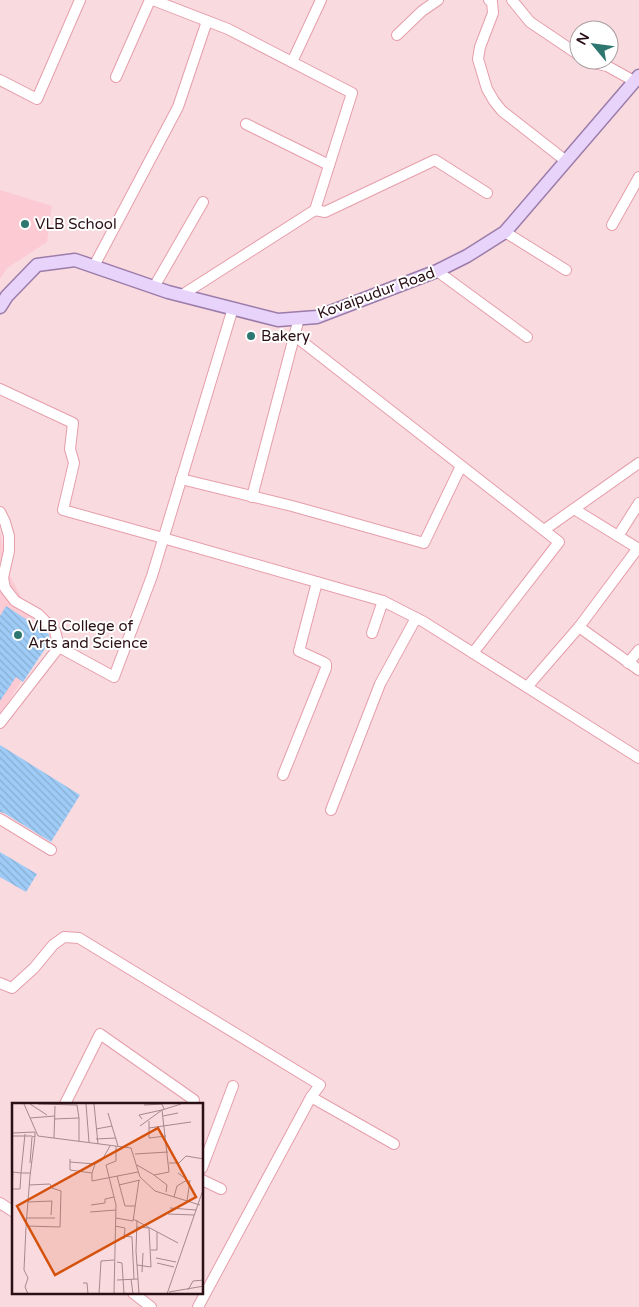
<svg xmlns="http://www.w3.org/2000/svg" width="639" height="1307" font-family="'Varela Round',sans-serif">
<defs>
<pattern id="building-back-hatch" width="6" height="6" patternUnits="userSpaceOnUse" patternTransform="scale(1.25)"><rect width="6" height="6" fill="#9eccf7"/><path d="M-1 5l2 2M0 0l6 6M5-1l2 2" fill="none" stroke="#88aed3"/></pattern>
</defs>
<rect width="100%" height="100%" fill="#f9dade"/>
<!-- built -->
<g fill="#fccad2">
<path d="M0,190L52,206L47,242L7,268L0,279Z"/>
<path d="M0,531L7,570L33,620L40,649L0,716Z"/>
</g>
<!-- building -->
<g fill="url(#building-back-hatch)">
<path d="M6,606L47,633L49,635L50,641L23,682L16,677L0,701V616Z"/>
<path d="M0,745L80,795L51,842L4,813L0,812Z"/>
<path d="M0,852L37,874L26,892L0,877Z"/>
</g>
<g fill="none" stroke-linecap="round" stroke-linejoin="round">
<!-- minor casing -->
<g stroke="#e69eab" stroke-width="12">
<g id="minor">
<path d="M153,0L228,29L352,93L315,210L182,295"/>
<path d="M489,0L492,2L493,13L480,47L478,59L487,89L494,101L502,111L566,161"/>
<path d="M512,0L530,22L579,55"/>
<path d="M397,35L422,11L438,0"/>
<path d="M587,60L589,62L607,66L634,81"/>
<path d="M292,62L321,0"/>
<path d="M116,77L150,0"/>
<path d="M0,80L37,99L80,0"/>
<path d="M246,124L329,165"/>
<path d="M315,210L325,212L435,160L487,193"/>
<path d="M612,225L639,177"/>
<path d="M505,232L566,270"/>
<path d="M94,266L178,107L207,21"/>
<path d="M437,271L527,337"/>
<path d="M154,287L203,202"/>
<path d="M295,336L559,542L473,653"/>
<path d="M0,389L73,423L70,449L74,463L63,510L163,538L383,601L424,622L639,758"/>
<path d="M181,479L292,506L424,543L461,466"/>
<path d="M252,497L299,318"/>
<path d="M574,509L639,549"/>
<path d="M0,512L5,522L9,536V551L3,578L5,588L15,601L38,614L55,631L59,647L0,723"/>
<path d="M544,530L639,463"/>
<path d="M618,536L639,503"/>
<path d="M579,627L638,548"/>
<path d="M372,633L383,601"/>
<path d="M59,647L114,677L152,576L233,308"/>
<path d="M628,663L639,650"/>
<path d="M527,687L579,627L639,670"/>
<path d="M283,775L326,668V664L323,662L299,651L317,582"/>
<path d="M331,810L380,684L416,618"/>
<path d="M0,819L51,850"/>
<path d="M0,983L12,988L34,968L53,945L64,937L79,938L320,1085L311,1097L198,1307"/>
<path d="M311,1097L394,1144"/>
<path d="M65,1104L100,1034L194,1100"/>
<path d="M202,1168L233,1086"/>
<path d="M202,1180L221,1189"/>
<path d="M0,1203L14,1212"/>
<path d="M133,1293L151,1307"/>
</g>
</g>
<!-- major casing -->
<g stroke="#9b7caa" stroke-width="15">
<path id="major" d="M0,307L7,296L37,265L75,260L168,292L278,320L317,317L437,271L467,256L505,232L639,76"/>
</g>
<!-- minor -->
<use href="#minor" stroke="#fff" stroke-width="10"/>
<!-- major -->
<use href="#major" stroke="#e8d3fb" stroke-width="12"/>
</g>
<!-- markers -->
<g fill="#2e7670" stroke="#fff" stroke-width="2">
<circle cx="25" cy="224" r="5"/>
<circle cx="251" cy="336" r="5"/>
<circle cx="18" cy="635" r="5"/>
</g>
<g text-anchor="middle" stroke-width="4" stroke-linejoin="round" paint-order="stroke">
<!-- poi labels -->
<g font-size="15" fill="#2a1016" stroke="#fff" text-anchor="start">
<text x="35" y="229">VLB School</text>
<text x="261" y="341">Bakery</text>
<text x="28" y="631">VLB College of<tspan x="28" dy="17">Arts and Science</tspan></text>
</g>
<!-- street labels -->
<g font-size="15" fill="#2a1016" stroke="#fff">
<text transform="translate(376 293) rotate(-20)" y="5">Kovaipudur Road</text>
</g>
</g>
<!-- overview -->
<g transform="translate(12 1103)">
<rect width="191" height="191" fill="#f9dade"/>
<path fill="none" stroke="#a6898e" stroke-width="1" d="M12,1L26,33L119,45L128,74L143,88L188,102M18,1L35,12M26,1L65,2L67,15L42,16M74,1L77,39M82,1L86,41M132,2L150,1L152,6M96,10L106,43M151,13L166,10M18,15L43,13M130,16L127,12L150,7M137,18V35L154,33M128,23L150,7M137,25L179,19M84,26L100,23M0,30L23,29V33L18,73L14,123L48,124L49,88L40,85L38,81L17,82M13,31L9,70H19M42,35L43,3M0,36L1,33H20M84,36L104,35M67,38V15M123,51L156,49M58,56V67L80,70L83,61L90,57L98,43M58,59L83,61M18,60L20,34L23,33M157,60H167L174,53L192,56M125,62L142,72L157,69L150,7L169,1M80,70V78L126,69M142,72L155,82L154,89M105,73L113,103H123M107,82L128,77M0,85L1,69L9,70L8,86H0M162,94L165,83L175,77L166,70M175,98L178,77M16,99L40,98L39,112M79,102L93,100V96L102,94M158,105L184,107M78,109L104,107M156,111L182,112M14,115H43M104,115L121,118L127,77M121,116L166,140M103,123L113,125L112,136M14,124L12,167L16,175L13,184L16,191M125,124L137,125L139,164L125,162L124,148L125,117M112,133L120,134L122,176M139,147H145V129M144,155L164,159M105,159L110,160L112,191M145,160L162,164M130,169L131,150M119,176L121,191M126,176L127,191M105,177L126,176L125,162M71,180H75L76,191M176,187L181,178L192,177M157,189L192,183M87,191L89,158L102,157M102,191L104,102L94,62L104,58V43M155,191L192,84"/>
<path fill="#d5520d" fill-opacity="0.15" stroke="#d5520d" stroke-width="2.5" d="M146,25L184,94L43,172L5,103Z"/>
<rect width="191" height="191" fill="none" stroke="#2a1016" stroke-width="2.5"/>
</g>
<!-- north arrow -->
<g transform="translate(594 45) rotate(299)"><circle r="24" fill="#ffffff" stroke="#aa9fa2"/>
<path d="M0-4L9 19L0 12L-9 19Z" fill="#2e7670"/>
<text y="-8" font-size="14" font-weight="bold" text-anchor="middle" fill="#2a1016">N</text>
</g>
</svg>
